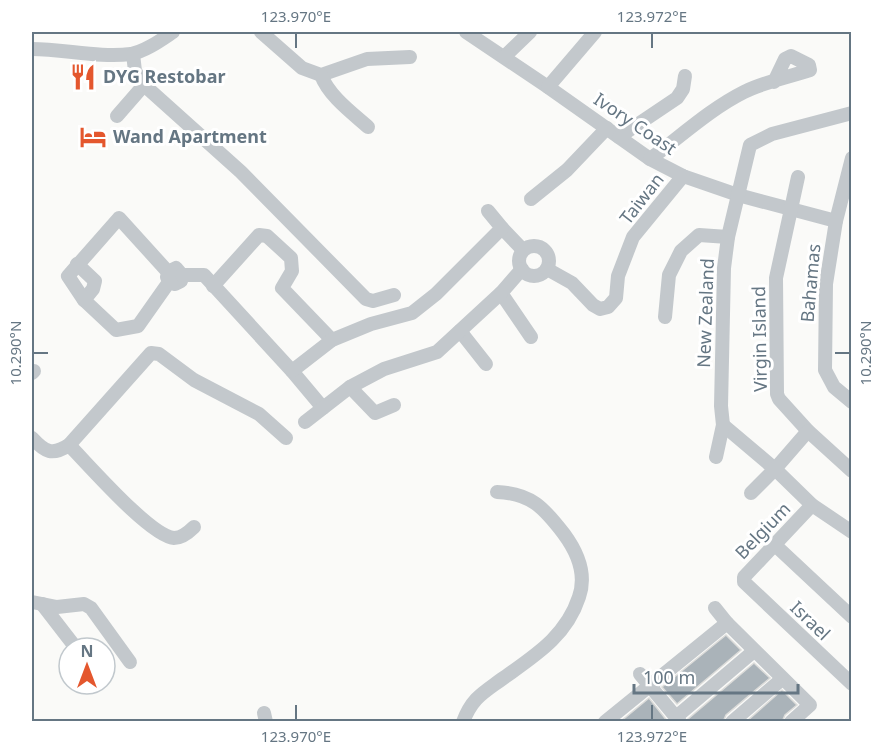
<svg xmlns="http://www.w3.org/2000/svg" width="883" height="753" font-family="'Noto Sans',sans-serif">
<rect width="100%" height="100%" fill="#fafaf8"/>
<!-- building -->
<g fill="#aab3b9" stroke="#dcdcda" stroke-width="1.5">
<path d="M726,635L741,650L677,704L662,687Z"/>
<path d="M754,663L770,678L726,715L723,722H689L688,719Z"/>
<path d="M782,690L797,705L785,715L782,722H746Z"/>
<path d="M649,698L668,722H620Z"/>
</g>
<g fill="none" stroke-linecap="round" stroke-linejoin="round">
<!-- minor -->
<g stroke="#c3c8cc" stroke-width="14">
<path d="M261,32L302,68L321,75L367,59L410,57"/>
<path d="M466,32L548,87L650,159L683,176L738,195L836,221"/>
<path d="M32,49C64,49 99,58 131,54C146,51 161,40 173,32"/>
<path d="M133,54L135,71L144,85L241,172L366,299L373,301L394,295"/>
<path d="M504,57L530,32"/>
<path d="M321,75C329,96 351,112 368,127"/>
<path d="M548,87L595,32"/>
<path d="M117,116L144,85"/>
<path d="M619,137L677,98L683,89L685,76"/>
<path d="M852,158L836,221L826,284L825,370L834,387L852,402"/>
<path d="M650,159C680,137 710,109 744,92C764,82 789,77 810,70L809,65L791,56L785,59L774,82"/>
<path d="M798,177L776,278L777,394L779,399L808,431L852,471"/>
<path d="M531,199L567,170L607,128"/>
<path d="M502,228L523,250"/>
<circle cx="534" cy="261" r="15"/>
<path d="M77,264L95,281L93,289L84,300"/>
<path d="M522,269L501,293L531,337"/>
<path d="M547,269L572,283L593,305L600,309L608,307L616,298L618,276L633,237L683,176"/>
<path d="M168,272L176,268L182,275L181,281L175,284L169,282L167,277L168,272L119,218L68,276L84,300L116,330L138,326L169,282"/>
<path d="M182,275H204L292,371L323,408"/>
<path d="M213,286L259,235L267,236L291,258L292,271L282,288L332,340"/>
<path d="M665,317L669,275L681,251L699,235L728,237"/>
<path d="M460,331L486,364"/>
<path d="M292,371L332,340L371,324L412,313L436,294L502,228L488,211"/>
<path d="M32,373L34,371"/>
<path d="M350,387L375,413L394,405"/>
<path d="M305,422L350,387L384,369L437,352L501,293"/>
<path d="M723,425L775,469L812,505L852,532"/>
<path d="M32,438C45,452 52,456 69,445L151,353L159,354L194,380L259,414L286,438"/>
<path d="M69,445C88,464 150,536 174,538C182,538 188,533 194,527"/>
<path d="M716,457L723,425L721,406L724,268L728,237L750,145L772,134L852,113"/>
<path d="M751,493L775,469L808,431"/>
<path d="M812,505L744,577V582L852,684"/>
<path d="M775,545L852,617"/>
<path d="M32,602L57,607L84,604L91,608L130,662"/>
<path d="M42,604L76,648"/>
<path d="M715,608L727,623L810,705L791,722"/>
<path d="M640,674L680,722"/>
<path d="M264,713L266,722"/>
<path d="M676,717L754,651"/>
<path d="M463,722C472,698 483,693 502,679C534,656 566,637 579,597C587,574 578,553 564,534C544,508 531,493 497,492"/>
<path d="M605,722L727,623"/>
<path d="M732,722L782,679"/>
</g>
</g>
<!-- ticks -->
<path fill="none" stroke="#657683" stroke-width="2" d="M296,33V48M652,33V48M33,353H48M835,353H850M296,705V720M652,705V720"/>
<!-- icons -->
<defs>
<g id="restaurant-bare" transform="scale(2.07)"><path d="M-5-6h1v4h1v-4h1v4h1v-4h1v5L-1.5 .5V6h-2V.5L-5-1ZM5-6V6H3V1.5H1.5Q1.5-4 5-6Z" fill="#e4572e" stroke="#fff" stroke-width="2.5" paint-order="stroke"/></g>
<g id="hotel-bare" transform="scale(2.07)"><path d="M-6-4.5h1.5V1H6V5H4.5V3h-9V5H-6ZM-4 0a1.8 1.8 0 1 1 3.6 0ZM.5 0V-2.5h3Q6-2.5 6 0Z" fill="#e4572e" stroke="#fff" stroke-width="2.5" paint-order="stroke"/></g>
</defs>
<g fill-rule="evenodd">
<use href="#restaurant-bare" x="83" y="77"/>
<use href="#hotel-bare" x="93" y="137"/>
</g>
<g text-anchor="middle" stroke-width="6" stroke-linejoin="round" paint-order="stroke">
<!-- poi labels -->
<g font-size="18" font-weight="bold" fill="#657683" stroke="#fff" text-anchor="start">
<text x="103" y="83">DYG Restobar</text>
<text x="113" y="143">Wand Apartment</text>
</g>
<!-- street labels -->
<g font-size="18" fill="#657683" stroke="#fff">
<text transform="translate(635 124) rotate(34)" y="6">Ivory Coast</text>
<text transform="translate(642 199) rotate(-52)" y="6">Taiwan</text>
<text transform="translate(811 283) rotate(-85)" y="6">Bahamas</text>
<text transform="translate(706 313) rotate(-88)" y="6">New Zealand</text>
<text transform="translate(760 339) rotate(-91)" y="6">Virgin Island</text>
<text transform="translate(763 531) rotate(-46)" y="6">Belgium</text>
<text transform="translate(810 621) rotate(44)" y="6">Israel</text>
</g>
</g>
<!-- border -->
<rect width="883" height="753" fill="none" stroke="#ffffff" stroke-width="66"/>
<!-- north arrow -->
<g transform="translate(87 666)"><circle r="28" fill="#ffffff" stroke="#c1c8cd" stroke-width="1.5"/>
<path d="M0-4.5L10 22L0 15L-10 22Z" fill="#e4572e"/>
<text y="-9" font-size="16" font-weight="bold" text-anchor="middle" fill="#657683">N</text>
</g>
<!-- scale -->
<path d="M634 684v9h164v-9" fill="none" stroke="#657683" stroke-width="3"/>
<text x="643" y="684" font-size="18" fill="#657683" stroke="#ffffff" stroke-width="4.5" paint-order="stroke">100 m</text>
<rect x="33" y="33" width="817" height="687" fill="none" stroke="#657683" stroke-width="2"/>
<g font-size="15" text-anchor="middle" fill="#657683">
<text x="296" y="22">123.970°E</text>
<text x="652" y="22">123.972°E</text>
<text transform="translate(16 353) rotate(-90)" y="5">10.290°N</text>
<text transform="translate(866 353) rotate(-90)" y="5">10.290°N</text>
<text x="296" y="742">123.970°E</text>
<text x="652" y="742">123.972°E</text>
</g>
</svg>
